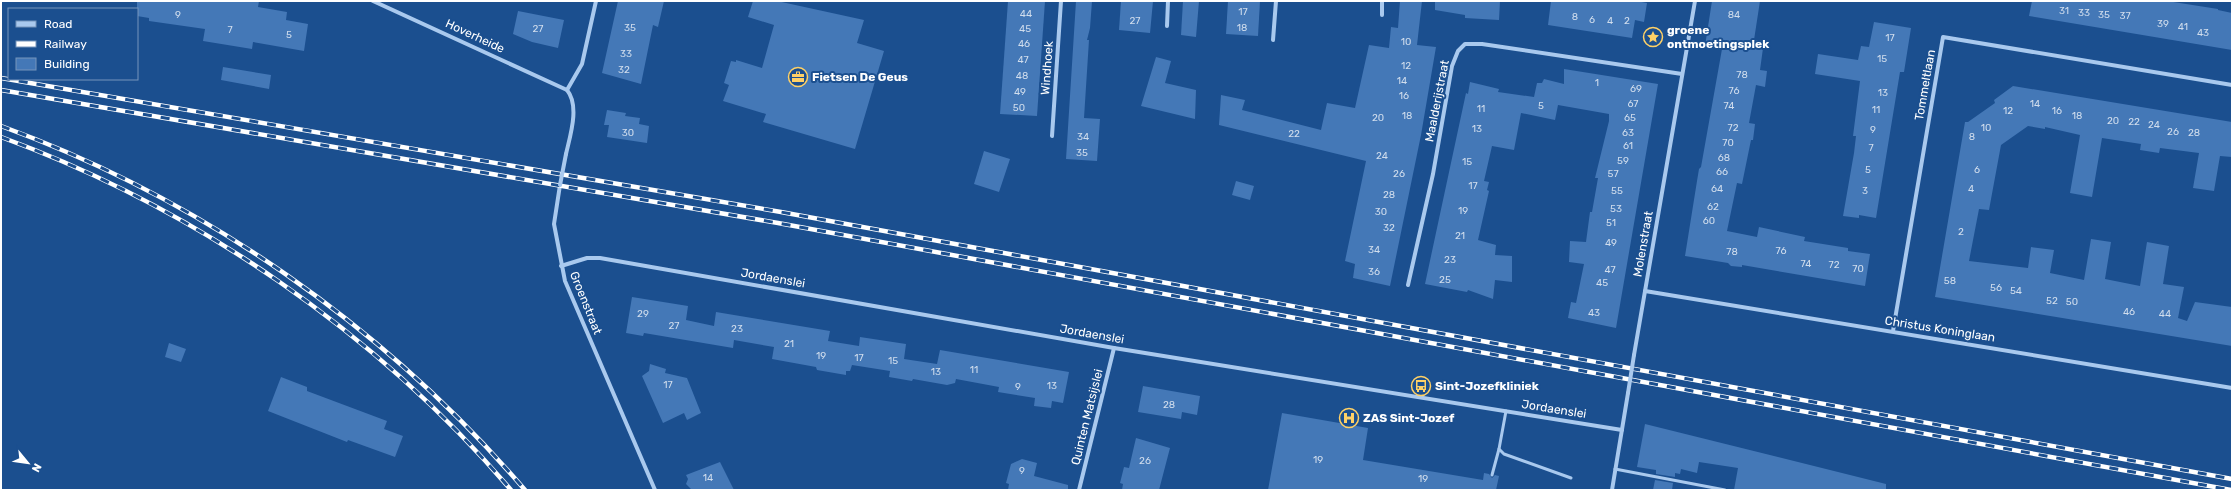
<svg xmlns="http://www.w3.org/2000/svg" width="2233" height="491" font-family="Rubik,sans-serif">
<rect width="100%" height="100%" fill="#1b4f8f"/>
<!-- building -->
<g fill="#4478b7">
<path d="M137,1H259L258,7L287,12L286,20L308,24L304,51L253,42L252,49L203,41L205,29L149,21V18L137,16Z"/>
<path d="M618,1H664L658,27L653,25L641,84L602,73Z"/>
<path d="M753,1H777L864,20L857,43L884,51L855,149L763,122L766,114L723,101L729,85L724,83L731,61L736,62V60L762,68L774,25L748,17Z"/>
<path d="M1008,1H1045L1037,116L1000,114Z"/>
<path d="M1076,1H1092L1090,28L1087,40H1089L1084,118L1100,119L1097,161L1066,159Z"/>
<path d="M1121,1H1153L1150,33L1119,30Z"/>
<path d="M1183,1H1199L1196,37L1181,35Z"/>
<path d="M1228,1H1260L1258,36L1226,34Z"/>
<path d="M1400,1H1422L1417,45L1436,47L1421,135L1390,286L1353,278L1355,264L1345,261L1366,161L1219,125L1221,95L1245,100L1242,110L1321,130L1327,103L1355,108L1369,45L1389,48L1391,27L1398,28Z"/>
<path d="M1435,1H1500L1499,20L1465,18V15L1435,10Z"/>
<path d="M1551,1H1636L1647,3L1644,22L1635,20L1632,38L1548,25Z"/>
<path d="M1712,1H1760L1754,40L1764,41L1760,70L1767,71L1765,87L1756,85L1749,123L1755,124L1753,140H1751L1742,184L1737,183L1727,231L1757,237L1759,227L1805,237L1804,241L1848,248V251L1870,254L1865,286L1742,265V267L1731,266L1728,263L1685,256L1697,181L1699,169L1701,167L1722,49L1705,46Z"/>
<path d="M2032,1H2167L2218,9V10L2232,13V50L2029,16Z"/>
<path d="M518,11L564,20L558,48L532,42L513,34Z"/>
<path d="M1874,22L1911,28L1904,72H1900L1876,218L1859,215V218L1843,216L1854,153L1856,136H1853L1860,81L1815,74L1818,54L1858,60L1861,46L1869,47Z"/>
<path d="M1156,57L1171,61L1165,83L1196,90L1195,119L1141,106Z"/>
<path d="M223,67L271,75L269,89L221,80Z"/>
<path d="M1564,69L1658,84L1616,328L1568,318L1571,302L1576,303L1584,264L1569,262L1570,241L1586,242L1590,212H1592L1598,178H1595L1609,121V114L1558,105L1555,120L1521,113L1514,150L1492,146L1484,181L1489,182L1487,190L1489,191L1478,240L1496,245L1495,255L1512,256V282L1495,280L1493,299L1468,290L1467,292L1425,284L1466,93L1468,94L1470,82L1499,89L1498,92L1534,97L1537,83H1542L1544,79L1564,84Z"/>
<path d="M2013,86L2232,122V157L2220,156L2214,191L2193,188L2199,153L2160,148L2159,153L2140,150L2141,144L2102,138L2092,197L2070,193L2080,135L2045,127V129L2028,126L2001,145L1989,210L1979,209L1969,261L2028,268L2031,247L2054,250L2050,273L2084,280L2091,239L2111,242L2105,279L2140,286L2147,242L2169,246L2163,284L2184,287L2178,318L2187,321L2195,302L2232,307V346L1935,297L1965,122H1968L1995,103L1994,100Z"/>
<path d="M607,110L626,113L625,116L640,118L639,124L649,126L647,143L607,137L609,125H604Z"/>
<path d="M984,151L1010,159L999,192L974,184Z"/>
<path d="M1236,181L1254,186L1250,200L1232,195Z"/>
<path d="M632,297L688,306L686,320L714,326L716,312L830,331L828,341L859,346L860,337L906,344L904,359L937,364L940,350L1069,372L1063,403L1052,401L1051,408L1034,406L1035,398L998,392L999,387L956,379L955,383L947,385L913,379L912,381L889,377L890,371L852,365L850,371H846V375L817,370L816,367L772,359L774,347L734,340L733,348L644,333L643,336L626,333Z"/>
<path d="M169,343L186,349L181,362L165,357Z"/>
<path d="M650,364L666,369L665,373L687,378L701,413L687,420L684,413L663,423L642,376L649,371Z"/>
<path d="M281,377L307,387V391L387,421L384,429L403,436L395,457L348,440L347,442L268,411Z"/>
<path d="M1143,386L1200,396L1197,415L1182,412L1181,419L1138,412Z"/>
<path d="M1282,413L1368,428L1363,460L1483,480L1484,473L1489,474L1492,478L1495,475L1499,476L1496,490H1268Z"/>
<path d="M1645,424L1886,484V490H1734L1738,468L1699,462L1697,473L1681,469L1680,474L1675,473V477L1656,474V470L1637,467Z"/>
<path d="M1136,438L1170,448L1159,490H1122L1123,484L1120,483L1124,467L1129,468Z"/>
<path d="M1022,459L1037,463L1034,476L1068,485V490H1008L1009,484L1006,483L1011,464Z"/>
<path d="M720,462L734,490H692L686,484L688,479L686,475Z"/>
<path d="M1655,480L1673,483L1672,490H1653Z"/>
</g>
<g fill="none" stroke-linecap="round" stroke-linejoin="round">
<!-- service -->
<g stroke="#a9c9ee" stroke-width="3">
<path d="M1506,411L1499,449L1504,454L1571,478"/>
<path d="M1615,469L1725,490"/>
<path d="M1492,475L1499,449"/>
</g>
<!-- minor -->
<g stroke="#a9c9ee" stroke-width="4">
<path d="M373,1L567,90C580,106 570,136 566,154"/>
<path d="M1382,15V1"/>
<path d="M1167,26L1168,1"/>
<path d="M1273,40L1276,1"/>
<path d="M567,90L582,64L596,1"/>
<path d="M1052,136L1061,1"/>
<path d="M560,185L554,224L565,281L655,490"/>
<path d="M561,266L587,258H600L1114,348L1622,430"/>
<path d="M1408,285L1433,174L1452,66L1458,51L1465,44H1482L1682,74"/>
<path d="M1645,291L2232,388"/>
<path d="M1893,331L1943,37L2232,85"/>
<path d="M1634,355L1695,1"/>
<path d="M1079,490L1114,348"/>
<path d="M1612,490L1628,393"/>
</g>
<!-- rail casing -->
<g stroke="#fff" stroke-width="4.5">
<g id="rail">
<path d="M1,78L781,212L2232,479"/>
<path d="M1,90L778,223L2231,490"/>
<path d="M1,126C202,199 386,328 525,490"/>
<path d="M1,137C195,208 377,333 511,490"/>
</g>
</g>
<!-- rail -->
<use href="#rail" stroke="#1b4f8f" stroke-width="3" stroke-dasharray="9" stroke-linecap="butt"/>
<!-- minor-bridge -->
<g stroke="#a9c9ee" stroke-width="4">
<path d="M560,185L566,154"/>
<path d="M1628,393L1634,355"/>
</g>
</g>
<!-- icons -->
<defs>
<g id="sight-ring" transform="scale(1)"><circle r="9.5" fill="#1b4f8f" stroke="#ffd166" stroke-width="1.5"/><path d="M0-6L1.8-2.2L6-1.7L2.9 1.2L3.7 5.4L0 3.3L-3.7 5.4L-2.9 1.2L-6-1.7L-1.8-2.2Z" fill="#ffd166"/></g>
<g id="office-ring" transform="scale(1)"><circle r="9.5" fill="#1b4f8f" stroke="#ffd166" stroke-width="1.5"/><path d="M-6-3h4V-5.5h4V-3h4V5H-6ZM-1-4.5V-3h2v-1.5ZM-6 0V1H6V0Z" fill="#ffd166"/></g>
<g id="bus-ring" transform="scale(1)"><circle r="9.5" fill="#1b4f8f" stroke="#ffd166" stroke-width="1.5"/><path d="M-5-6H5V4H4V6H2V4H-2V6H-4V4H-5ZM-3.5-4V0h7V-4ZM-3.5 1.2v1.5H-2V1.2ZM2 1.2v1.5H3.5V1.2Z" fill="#ffd166"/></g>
<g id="hospital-ring" transform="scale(1)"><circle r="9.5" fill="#1b4f8f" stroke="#ffd166" stroke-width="1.5"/><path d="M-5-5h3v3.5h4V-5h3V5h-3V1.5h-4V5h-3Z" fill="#ffd166"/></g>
</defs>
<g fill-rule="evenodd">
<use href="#sight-ring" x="1653" y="37"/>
<use href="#office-ring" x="798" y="77"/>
<use href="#bus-ring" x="1421" y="386"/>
<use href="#hospital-ring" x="1349" y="418"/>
</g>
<g text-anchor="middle" stroke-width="4" stroke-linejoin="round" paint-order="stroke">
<!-- number labels -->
<g font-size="10" fill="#d0dded">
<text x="2064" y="14">31</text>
<text x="1243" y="15">17</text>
<text x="2084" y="16">33</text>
<text x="1026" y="17">44</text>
<text x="178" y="18">9</text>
<text x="1734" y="18">84</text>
<text x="2104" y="18">35</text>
<text x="2125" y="19">37</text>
<text x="1575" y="20">8</text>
<text x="1592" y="23">6</text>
<text x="1135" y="24">27</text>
<text x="1610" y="24">4</text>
<text x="1627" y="24">2</text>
<text x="2163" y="27">39</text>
<text x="2183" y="30">41</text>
<text x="630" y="31">35</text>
<text x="1242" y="31">18</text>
<text x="538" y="32">27</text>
<text x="1025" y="32">45</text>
<text x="230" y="33">7</text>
<text x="2203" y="36">43</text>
<text x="289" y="38">5</text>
<text x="1890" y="41">17</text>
<text x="1406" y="45">10</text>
<text x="1024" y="47">46</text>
<text x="626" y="57">33</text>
<text x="1882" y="62">15</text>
<text x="1023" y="63">47</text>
<text x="1406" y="69">12</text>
<text x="624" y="73">32</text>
<text x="1742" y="78">78</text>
<text x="1022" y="79">48</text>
<text x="1402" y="84">14</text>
<text x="1597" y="86">1</text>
<text x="1636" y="92">69</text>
<text x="1734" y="94">76</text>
<text x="1020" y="95">49</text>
<text x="1883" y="96">13</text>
<text x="1404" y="99">16</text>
<text x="1633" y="107">67</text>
<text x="2035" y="107">14</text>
<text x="1541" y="109">5</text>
<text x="1729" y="109">74</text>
<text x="1019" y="111">50</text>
<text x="1481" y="112">11</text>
<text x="1876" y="113">11</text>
<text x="2008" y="114">12</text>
<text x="2057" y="114">16</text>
<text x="1407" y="119">18</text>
<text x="2077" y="119">18</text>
<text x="1378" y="121">20</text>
<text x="1630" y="121">65</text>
<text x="2113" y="124">20</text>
<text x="2134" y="125">22</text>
<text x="2154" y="128">24</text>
<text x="1733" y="131">72</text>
<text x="1986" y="131">10</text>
<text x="1477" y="132">13</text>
<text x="1873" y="133">9</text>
<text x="2173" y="135">26</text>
<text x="628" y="136">30</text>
<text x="1628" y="136">63</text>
<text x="2194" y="136">28</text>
<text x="1294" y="137">22</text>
<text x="1083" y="140">34</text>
<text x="1972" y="140">8</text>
<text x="1728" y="146">70</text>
<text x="1628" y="149">61</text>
<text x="1871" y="151">7</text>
<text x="1082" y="156">35</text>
<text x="1382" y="159">24</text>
<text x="1724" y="161">68</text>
<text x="1623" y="164">59</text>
<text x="1467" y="165">15</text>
<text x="1868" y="173">5</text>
<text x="1977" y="173">6</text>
<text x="1722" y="175">66</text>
<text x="1399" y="177">26</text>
<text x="1613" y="177">57</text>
<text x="1473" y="189">17</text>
<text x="1717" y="192">64</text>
<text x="1971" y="192">4</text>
<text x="1617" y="194">55</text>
<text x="1865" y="194">3</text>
<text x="1389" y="198">28</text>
<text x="1713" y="210">62</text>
<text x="1616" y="212">53</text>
<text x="1463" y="214">19</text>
<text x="1381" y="215">30</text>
<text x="1709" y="224">60</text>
<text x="1611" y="226">51</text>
<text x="1389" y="231">32</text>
<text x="1961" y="235">2</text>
<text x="1460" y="239">21</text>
<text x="1611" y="246">49</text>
<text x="1374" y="253">34</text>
<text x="1781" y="254">76</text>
<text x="1732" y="255">78</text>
<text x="1450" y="263">23</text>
<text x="1806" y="267">74</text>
<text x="1834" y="268">72</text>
<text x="1858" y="272">70</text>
<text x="1610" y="273">47</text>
<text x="1374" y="275">36</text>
<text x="1445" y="283">25</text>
<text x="1950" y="284">58</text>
<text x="1602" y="286">45</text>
<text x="1996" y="291">56</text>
<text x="2016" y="294">54</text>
<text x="2052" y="304">52</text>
<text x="2072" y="305">50</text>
<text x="2129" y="315">46</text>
<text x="1594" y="316">43</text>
<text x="643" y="317">29</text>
<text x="2165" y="317">44</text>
<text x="674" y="329">27</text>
<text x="737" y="332">23</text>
<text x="789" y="347">21</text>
<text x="821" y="359">19</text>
<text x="859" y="361">17</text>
<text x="893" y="364">15</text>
<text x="974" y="373">11</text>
<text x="936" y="375">13</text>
<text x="668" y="388">17</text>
<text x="1052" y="389">13</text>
<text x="1018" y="390">9</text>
<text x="1169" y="408">28</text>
<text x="1318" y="463">19</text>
<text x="1145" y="464">26</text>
<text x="1022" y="474">9</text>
<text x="708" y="481">14</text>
<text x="1423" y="482">19</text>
</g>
<!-- poi labels -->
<g font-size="12" font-weight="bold" fill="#fff" stroke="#1b4f8f" text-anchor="start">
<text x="1667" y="34">groene<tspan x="1667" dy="14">ontmoetingsplek</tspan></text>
<text x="812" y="81">Fietsen De Geus</text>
<text x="1435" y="390">Sint-Jozefkliniek</text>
<text x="1363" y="422">ZAS Sint-Jozef</text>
</g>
<!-- street labels -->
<g font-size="12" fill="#fff" stroke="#1b4f8f">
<text transform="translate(475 36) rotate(25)" y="4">Hoverheide</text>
<text transform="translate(1047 68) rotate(-86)" y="4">Windhoek</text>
<text transform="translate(1925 85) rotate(-80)" y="4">Tommeltlaan</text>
<text transform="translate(1437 101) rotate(-79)" y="4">Maalderijstraat</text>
<text transform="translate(1643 244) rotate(-80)" y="4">Molenstraat</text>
<text transform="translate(773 278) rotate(10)" y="4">Jordaenslei</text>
<text transform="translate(586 303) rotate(68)" y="4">Groenstraat</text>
<text transform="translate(1940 329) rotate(9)" y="4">Christus Koninglaan</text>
<text transform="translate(1092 334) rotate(10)" y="4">Jordaenslei</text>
<text transform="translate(1554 409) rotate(9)" y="4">Jordaenslei</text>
<text transform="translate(1087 417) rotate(-76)" y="4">Quinten Matsijslei</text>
</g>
</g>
<!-- border -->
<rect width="2233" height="491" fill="none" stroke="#ffffff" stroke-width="4"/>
<!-- legend -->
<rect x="8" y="8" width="130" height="72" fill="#1b4f8f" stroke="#7695bc"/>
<rect x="16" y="21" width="20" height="6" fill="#a9c9ee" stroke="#7695bc"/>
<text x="44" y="28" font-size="12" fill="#ffffff">Road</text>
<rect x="16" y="41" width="20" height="6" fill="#ffffff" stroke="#7695bc"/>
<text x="44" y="48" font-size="12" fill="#ffffff">Railway</text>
<rect x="16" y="58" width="20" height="12" fill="#4478b7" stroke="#7695bc"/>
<text x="44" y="68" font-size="12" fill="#ffffff">Building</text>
<!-- north arrow -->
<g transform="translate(28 463) rotate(119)" stroke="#1b4f8f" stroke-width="3" paint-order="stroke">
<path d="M0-3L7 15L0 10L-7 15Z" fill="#ffffff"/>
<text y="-6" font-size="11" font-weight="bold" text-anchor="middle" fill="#ffffff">N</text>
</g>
</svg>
